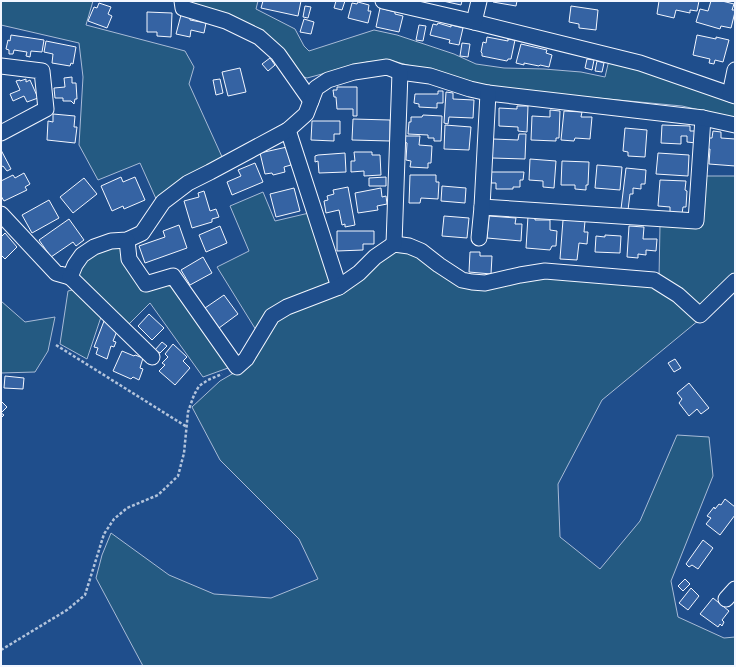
<svg xmlns="http://www.w3.org/2000/svg" width="736" height="667" font-family="Figtree,sans-serif">
<rect width="100%" height="100%" fill="#1f4e8c"/>
<!-- green -->
<g fill="#245a82" stroke="#a8bbd7">
<path d="M1,1H93L86,25L185,51L194,67L189,84L223,159L157,201L140,163L98,180L79,145L83,77L79,43L1,25Z"/>
<path d="M187,1H258L256,9L295,29L304,46L309,51L374,30L397,35L454,54L476,64L504,68L544,69L581,72L605,77L609,60L735,103V118L682,106L491,88L393,61L367,62L307,78L301,76L278,49Z"/>
<path d="M705,176H735V276L702,307L659,278L660,225L700,227Z"/>
<path d="M263,192L275,221L309,213L331,278L327,288L256,330L217,267L249,251L230,206Z"/>
<path d="M120,245L122,253L141,291L159,283L176,288L228,364V368L203,377L150,303L129,324L78,278L77,271L85,259L96,252Z"/>
<path d="M397,251L413,252L466,287L540,277L652,285L699,320L602,400L558,484L560,537L600,569L640,521L677,435L709,437L713,476L671,581L678,617L724,638L735,637V666H143L96,578L102,555L111,533L169,575L214,594L271,598L318,579L299,539L220,460L192,407L220,381L249,364L279,320L381,258Z"/>
<path d="M76,289L102,314L87,359L60,344L68,291Z"/>
<path d="M1,301L25,322L55,317L48,351L35,372L1,373Z"/>
</g>
<!-- building -->
<g fill="#3563a3" stroke="#f2f6ff">
<path d="M263,1H301L298,16L261,8Z"/>
<path d="M336,1H345L342,10L334,8Z"/>
<path d="M443,1H462L461,5Z"/>
<path d="M494,1H517L516,6L493,2Z"/>
<path d="M659,1H699L697,11L690,10V13L676,10L674,18L657,14Z"/>
<path d="M711,1H722L734,4L732,10H735V12L731,28L721,26L720,29L696,22L700,9L708,11Z"/>
<path d="M358,2L369,5L368,11H371L368,23L348,18L352,3L357,4Z"/>
<path d="M99,3L111,7L108,14L112,16L107,28L88,21L94,7L97,8Z"/>
<path d="M305,6L311,7L308,18L303,17Z"/>
<path d="M571,6L598,10L596,30L579,28V24L569,22Z"/>
<path d="M380,8L395,12V14L403,16L399,32L376,27Z"/>
<path d="M147,12L172,13L171,37L157,36V32H147Z"/>
<path d="M181,15L190,17V20L206,23L204,33L191,30L190,37L176,34Z"/>
<path d="M304,19L314,22L311,34L300,32Z"/>
<path d="M438,23L451,27V25L463,28L459,45L449,43L450,40L430,35L433,24L437,25Z"/>
<path d="M419,25L426,26L423,41L416,40Z"/>
<path d="M11,35L44,40L42,52L31,51L30,57L26,56L27,52L14,50L13,54H9V50L6,49L8,40L10,41Z"/>
<path d="M697,35L716,39V37L729,40L723,62L715,60L714,64L709,63L710,59L693,55Z"/>
<path d="M487,37L508,41V39L515,40L511,59H508L507,61L482,56V53L481,52L483,42L486,43Z"/>
<path d="M46,41L76,47L73,64L71,63L70,66L52,63L53,54L44,52Z"/>
<path d="M462,43L470,44L468,57L460,56Z"/>
<path d="M521,44L547,50L546,53L552,55L549,67L540,65L539,66L524,63V65L516,63Z"/>
<path d="M270,58L275,65L268,71L262,64Z"/>
<path d="M587,59L594,60L592,70L585,68Z"/>
<path d="M597,61L604,63L602,72L595,71Z"/>
<path d="M240,68L246,92L228,96L222,72Z"/>
<path d="M72,77V83H76L77,99H75L74,104L71,101H63V98H55L54,88L65,87L64,78Z"/>
<path d="M26,79V82L30,80L38,98L27,102L24,96L13,101L10,94L20,90L16,81L20,80V81Z"/>
<path d="M220,79L223,93L216,95L213,80Z"/>
<path d="M337,87H357V116H353V109H337L336,97H334L333,90H337Z"/>
<path d="M438,91H443V103H437V108L419,107V104L414,103L415,94H438Z"/>
<path d="M446,92L453,93V99L474,100L473,118L449,117L448,124L444,123Z"/>
<path d="M517,106H528L527,132L518,131V127L499,126V108L517,109Z"/>
<path d="M550,110L560,111L559,138H556V141L531,140L532,116L550,117Z"/>
<path d="M564,111L582,112L581,117H592L590,139L575,138L574,141L561,140Z"/>
<path d="M53,114L75,116L74,127H77L75,143L47,140L48,121L53,122Z"/>
<path d="M423,115L442,116L441,141H434V138H428V135L408,134L409,122H411V117H422Z"/>
<path d="M353,119L390,120V141L352,140Z"/>
<path d="M312,121H340V134H334V141L311,140Z"/>
<path d="M445,125L471,127L469,150L444,149Z"/>
<path d="M662,125L690,126V131H697L696,143L687,142V136H681V144L661,143Z"/>
<path d="M625,128L647,130L645,157L628,156V152L623,151Z"/>
<path d="M713,131L721,132V138L735,139V166L709,164L710,149H708L709,138H712Z"/>
<path d="M519,134H526L525,159L492,158L493,139L518,140Z"/>
<path d="M405,136H420L419,145L432,146L431,163H428V168L410,167L411,161L406,160L407,143L405,142Z"/>
<path d="M287,147L291,165L284,167L285,172L273,175L272,173L265,174L260,153Z"/>
<path d="M1,150L11,169L7,171L3,166L1,167Z"/>
<path d="M354,152H372V155H380L381,175L364,176V171L351,172V161H355Z"/>
<path d="M345,153L346,172L319,173L318,161L315,162V156L318,155Z"/>
<path d="M658,153L689,155L688,176L656,174Z"/>
<path d="M530,159L556,161L554,188L543,187V181L529,180Z"/>
<path d="M562,161L589,162L588,185H586V190L575,189V185H561Z"/>
<path d="M255,163L263,182L232,195L227,182L241,176L238,170Z"/>
<path d="M597,165L622,167L620,190L595,188Z"/>
<path d="M626,168L646,170L645,184H641V189L633,188V194H630L628,210L621,209Z"/>
<path d="M491,172H524L523,180H520V187H513V189H496V183H491Z"/>
<path d="M24,173L30,184L25,187L27,190L4,201L1,196V181L13,175L15,178Z"/>
<path d="M410,175H436V182H439L438,199L421,198L420,203H409Z"/>
<path d="M121,177L123,182L135,177L145,200L124,209L123,206L112,211L101,186Z"/>
<path d="M386,177V186H369V178Z"/>
<path d="M84,178L97,194L73,213L60,197Z"/>
<path d="M660,180L686,181L685,190L687,191L686,207H683L682,214L670,213V207L658,206Z"/>
<path d="M442,186L466,188L465,203L441,201Z"/>
<path d="M348,187L355,225L345,227V224L342,225L339,210L326,213L324,201L328,200L327,196L334,194L333,190Z"/>
<path d="M294,188L300,211L276,217L270,194Z"/>
<path d="M381,188L382,197L386,196L387,204L377,206L378,210L358,213L355,193Z"/>
<path d="M204,191L210,211L216,209L219,217L212,219V222L192,228L184,201L199,197L198,193Z"/>
<path d="M49,200L59,218L32,233L22,215Z"/>
<path d="M444,216L469,218L467,238L442,236Z"/>
<path d="M489,216L516,218L515,224H522L521,241L487,238Z"/>
<path d="M528,216H535V220H550V230L557,231L556,246H552L550,250L526,248Z"/>
<path d="M69,219L84,240L76,246L73,242L51,257L39,240Z"/>
<path d="M563,220L585,221L584,232H588L587,244L579,243L577,260L560,259Z"/>
<path d="M179,225L187,248L145,263L139,246L165,237L163,231Z"/>
<path d="M220,226L227,243L206,252L199,235Z"/>
<path d="M629,226L644,227L643,239H657L656,251L646,250V255L638,254V258L627,257Z"/>
<path d="M337,231H374V244H363V250L337,251Z"/>
<path d="M5,233L17,247L5,259L2,256L1,257V237Z"/>
<path d="M605,235L621,236L620,253L595,252L596,236L605,237Z"/>
<path d="M470,252H480V256H492L491,274L469,272Z"/>
<path d="M203,257L212,273L190,285L181,270Z"/>
<path d="M224,295L238,314L219,328L205,308Z"/>
<path d="M149,314L164,328L152,340L138,326Z"/>
<path d="M104,321L117,331L113,341L116,342L114,347L111,346L107,359L96,354L98,348L94,347Z"/>
<path d="M162,342L167,346L160,353L155,350Z"/>
<path d="M173,344L187,357L183,361L190,368L175,385L159,371L165,365L162,363L168,357L165,354Z"/>
<path d="M122,351L134,356L135,355L143,358L140,368L143,369L139,380L133,377L131,379L113,371Z"/>
<path d="M675,359L681,368L674,372L668,363Z"/>
<path d="M5,376L24,378L23,389L4,388Z"/>
<path d="M689,383L709,408L701,414L697,409L689,416L679,403L682,399L677,393Z"/>
<path d="M1,401L7,407L1,413L4,415L1,418Z"/>
<path d="M725,499L735,507V515L720,535L706,524L711,518L707,516L714,507L715,509L719,504L721,505Z"/>
<path d="M703,540L713,548L698,569L692,565L689,567L686,564Z"/>
<path d="M685,579L690,584L683,591L678,586Z"/>
<path d="M691,588L699,596L688,610L679,603Z"/>
<path d="M713,598L729,611L722,620L724,622L722,626L720,624L718,627L700,614Z"/>
</g>
<g fill="none" stroke-linecap="round" stroke-linejoin="round">
<!-- minor casing -->
<g stroke="#f2f6ff" stroke-width="17">
<g id="minor">
<path d="M182,1L183,8L226,21L259,37L278,54L311,101"/>
<path d="M383,1L474,22L640,63L735,96"/>
<path d="M474,22L479,1"/>
<path d="M1,66L42,71L46,109L1,133"/>
<path d="M730,94L735,70"/>
<path d="M288,130L339,287"/>
<path d="M482,207L696,221L703,118"/>
<path d="M1,214L56,273L70,277L75,265L82,255L94,247L111,241L127,240L142,233L163,202L188,183L210,172L288,130L306,114L316,88L328,80L354,72L387,67L400,72L430,76L470,89L488,93L703,118L735,125"/>
<path d="M479,238L482,207L488,93"/>
<path d="M127,240L129,259L146,284L173,276L237,367L246,359L272,316L287,307L339,287L359,273L375,257L394,244L409,246L421,251L439,265L462,280L472,282L485,283L520,275L545,271L654,280L678,295L700,315L735,281"/>
<path d="M394,244L400,72"/>
<path d="M70,277L152,357"/>
<path d="M726,599L735,589"/>
</g>
</g>
<!-- path -->
<g stroke="#b3c4dc" stroke-width="2.5" stroke-dasharray="3 2" stroke-linecap="butt">
<path d="M56,345L187,427"/>
<path d="M1,650L67,610L85,595L104,534L114,519L127,508L158,495L178,476L184,453L188,412L194,395L199,386L208,380L222,374"/>
</g>
<!-- minor -->
<use href="#minor" stroke="#1f4e8c" stroke-width="15"/>
</g>
<!-- border -->
<rect width="736" height="667" fill="none" stroke="#f2f6ff" stroke-width="4"/>
</svg>
